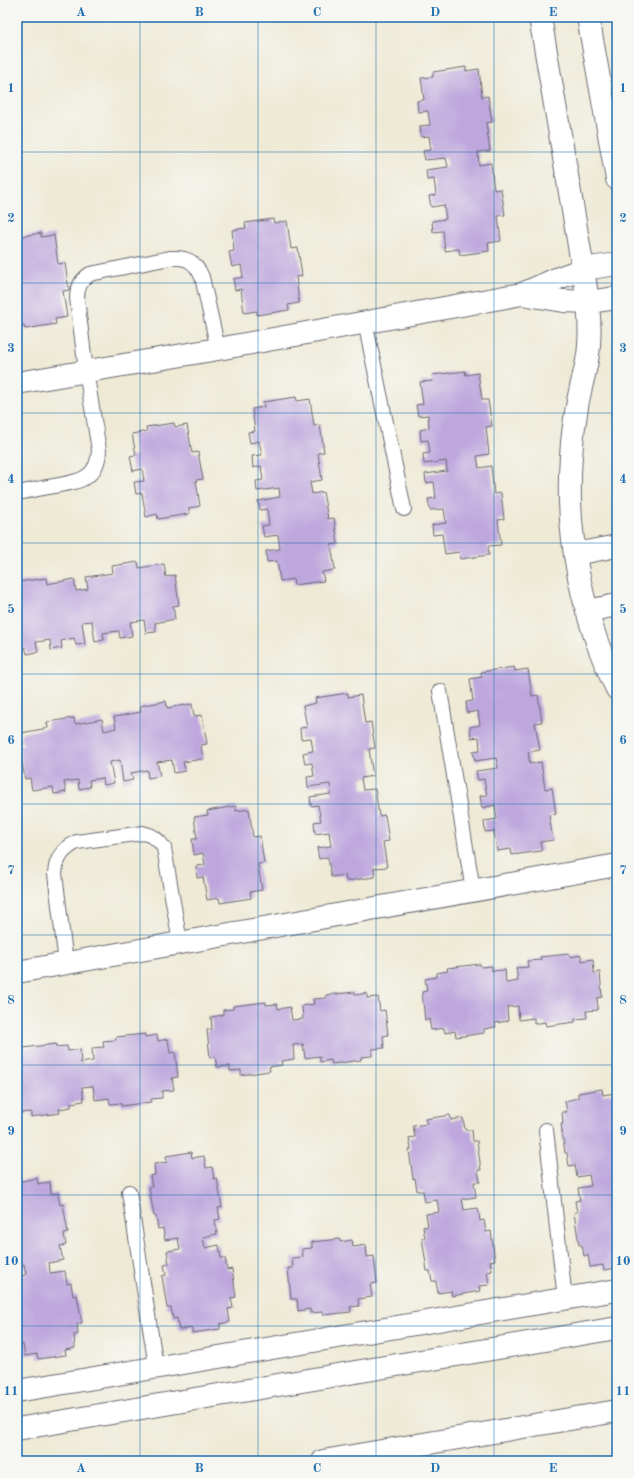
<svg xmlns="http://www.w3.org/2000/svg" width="634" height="1478" font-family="'Old Standard TT',serif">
<rect width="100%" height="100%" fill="#f6f6f2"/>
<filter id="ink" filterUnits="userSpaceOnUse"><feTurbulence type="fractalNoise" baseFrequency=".025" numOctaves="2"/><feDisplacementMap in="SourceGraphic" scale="8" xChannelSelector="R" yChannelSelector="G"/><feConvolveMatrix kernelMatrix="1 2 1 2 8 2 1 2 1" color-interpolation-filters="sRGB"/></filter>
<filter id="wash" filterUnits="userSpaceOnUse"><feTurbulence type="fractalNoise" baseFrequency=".012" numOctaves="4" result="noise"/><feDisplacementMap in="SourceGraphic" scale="16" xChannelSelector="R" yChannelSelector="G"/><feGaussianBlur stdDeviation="0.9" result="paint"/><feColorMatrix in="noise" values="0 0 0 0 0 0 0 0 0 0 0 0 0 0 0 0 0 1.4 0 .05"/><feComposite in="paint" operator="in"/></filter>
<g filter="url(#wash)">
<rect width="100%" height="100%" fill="#eeead6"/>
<g id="blocks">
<!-- building -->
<g fill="#bea7dd">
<path d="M466,67V71L479,69L482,97L488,96L492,122L486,123L490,151L478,152L479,165L491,163L494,190L501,189L505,215L498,216L501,241L488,243L489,251L460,255L459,249L445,251L443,231L433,232L432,221L446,219L444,205L431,207L429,196L436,195L434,179L427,180L426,170L448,167L446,158L425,160L423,151L431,150L429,136L421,137L420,126L430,125L428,111L418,112L417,101L424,100L421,78L433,77V72Z"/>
<path d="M273,219L274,223L287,221L291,249L298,248L302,276L296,277L299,303L288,305L289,310L257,315V311L244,313L241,289L235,290L233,279L243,277L241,265L232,267L229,252L234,251L232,230L246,228L245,223Z"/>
<path d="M41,233V237L54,235L58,264L65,263L69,290L63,291L67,317L55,319L56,324L25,329L24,325L17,326V237Z"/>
<path d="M465,371L466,375L478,373L482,400H488L492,426L486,427L489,454L477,456L479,468L491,466L494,494L501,493L504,519L498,520L501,545L488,546L489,555L460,559L459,552L445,554L442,534L433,535L432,525L446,523L444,509L430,510L428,499L436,498L434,482L426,483L425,474L447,471L446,461L424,464L423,454L430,453L428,440L421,441L420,430L429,428L428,415L418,416L416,405L423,404L420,382L433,381L432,375Z"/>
<path d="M296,397L297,401L310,399L314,426L320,425L324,452L318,453L322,480L310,482L312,494L323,492L328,519L334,518L338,544L331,545L335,570L322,572L324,581L294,585L293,579L280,581L277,561L267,562L266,551L280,549L278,535L264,537L262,526L269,525L267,509L260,510L258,501L280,497L279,488L257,491L256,481L263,480L261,466L253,468L252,456L262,455L259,441L250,443L248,432L255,431L252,409L264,407L263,402Z"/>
<path d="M174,423L175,427L187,425L192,453L198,452L203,479L196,480L200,506L189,508V514L158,519L157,514L146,517L142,493L136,494L134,482L144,481L142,469L133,471L130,456L136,455L132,434L147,431L146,427Z"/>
<path d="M138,562L139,568L164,564L166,577L175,575L179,605L173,606L175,619L155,623L156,632L146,633L144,620L130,622L132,636L120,638L119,631L103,633L104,640L95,642L92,621L82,622L85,644L76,645L74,638L61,641L62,648L51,650L50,640L36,642L38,652L27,654L25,647L17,648V589L20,588L19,582L46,578L47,584L74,579L76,591L88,589L86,577L113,573L112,566Z"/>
<path d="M514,667L515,671L528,669L532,696L538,695L542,722L535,723L540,750L528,752L530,764L541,762L545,789L552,788L556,814L549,815L553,840L540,842L542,851L512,855L511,849L497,851L494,831L485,832L484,821L497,819L495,805L482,808L480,796L487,795L484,779L478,780L476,771L498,768L496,758L475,761L473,751L480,750L479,737L471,738L470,727L480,725L478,711L467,713L466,702L473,701L470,679L482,677L481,672Z"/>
<path d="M348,693V697L361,695L365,723L371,722L375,748L369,749L373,776L361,778L363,790L375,789L379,816L385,815L389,841L383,842L387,867L374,868L375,877L346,881L345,875L331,877L328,857L319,859L317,848L331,846L329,832L315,834L314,822L321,821L318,805L311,806L310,797L331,794L330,784L308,787L307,777L314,776L312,763L305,764L303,753L313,751L311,738L301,739L300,728L307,727L303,706L316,703L315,698Z"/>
<path d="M166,701L167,708L192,704L194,716L202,715L207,744L201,745L203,759L183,762L185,771L174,773L172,760L157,762L160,776L148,778L147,770L131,773L133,780L123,782L120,760L110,762L114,783L104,785L103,778L89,780L90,787L79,789L78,780L64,782L66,792L54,794L53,787L32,790L30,778L25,779L19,746L23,745L21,733L48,728L47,722L74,718L75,724L102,719L104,731L116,728L114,717L141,712L140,706Z"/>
<path d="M236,806V811L249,809L253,837L260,836L264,863L258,864L262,890L250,892L251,898L220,903L219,898L207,900L203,877L197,878L196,866L205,865L203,853L194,855L192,839H197L194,817L208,815L207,811Z"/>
<path d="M569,954L570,957L581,955L582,961L593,959L594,973L600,972L602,997L597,998L598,1010L586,1011L587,1018L575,1019V1022L546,1026L545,1022L534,1024V1018L519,1020L518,1006L507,1007L508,1021L495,1023L496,1027L484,1029V1033L456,1037L455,1031L445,1033L444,1028L431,1030L429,1019L425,1020L422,992L427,991L425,979L437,977V973L448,971L447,968L480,964L481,967L492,966V971L505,970L506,983L518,981L516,968L528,967L527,961L541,960L540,957Z"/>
<path d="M355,992L356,995L367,993V998L378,997L380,1011L385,1010L388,1035L383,1036L384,1048L372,1049V1056L361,1057V1060L332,1064L331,1060L320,1062V1056L305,1058L303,1044L293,1045L294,1059L281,1061L282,1065L269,1067L270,1071L241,1075V1070L230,1071V1066L217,1067L215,1057L210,1058L207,1030L212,1029L211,1017L223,1015V1010L233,1009V1006L266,1002V1005L277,1004L278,1009L290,1007L292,1020L303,1019L302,1006L314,1004L313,999L326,998V995Z"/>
<path d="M145,1034V1037L157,1035L158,1041L168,1039L170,1053L175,1052L178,1077L172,1078L174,1090L162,1091V1098L151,1099V1102L121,1106V1103L110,1104L109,1098L95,1100L93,1086L82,1087L84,1101L71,1103V1107L59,1109L60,1113L31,1117V1112L20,1113L19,1108H17V1052L24,1051L23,1048L56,1044V1047L67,1046L68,1051L80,1049L81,1063L93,1061L92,1048L104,1047L103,1041L116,1040V1037Z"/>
<path d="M602,1089L603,1095L615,1093L617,1105V1173L614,1174L616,1184H617V1268L604,1270L603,1265L590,1267L588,1255L584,1256L582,1245H579L574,1213L577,1212L575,1201L580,1200L578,1188L591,1186L589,1175L577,1177L575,1165L569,1166L567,1153H565L561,1124H563L562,1112H567L565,1101L578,1098V1093Z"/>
<path d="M450,1115L451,1120L463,1118L465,1130H472L473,1141H477L481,1170H478L480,1182H474L476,1197L462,1199L464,1210L478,1208L480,1221L484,1220L486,1232L491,1231L495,1260L490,1261L492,1271L487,1272L489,1285L479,1286L480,1291L452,1296L451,1291L438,1293L436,1281H432L430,1271H427L422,1238H425L423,1227L428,1226L426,1214L439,1212L437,1200L425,1202L423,1191H417L415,1178L413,1179L409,1150L411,1149L409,1138L415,1137L413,1126L427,1124L425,1119Z"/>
<path d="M191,1152L192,1158L204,1156L206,1168L212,1167L214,1179L217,1178L222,1207L218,1208L220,1219L215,1220L217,1234L203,1237L205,1248L219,1245L221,1258H225L227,1270L232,1269L236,1297L231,1298L233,1308L228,1309L230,1322L220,1324V1329L192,1333V1328L179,1330L177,1318L173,1319L171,1308H167L162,1276L166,1275L164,1265L169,1264L167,1251L180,1249L178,1238L165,1240L163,1228L158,1229L156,1216H154L149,1187H152L150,1176L155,1175L154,1164L167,1162L166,1156Z"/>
<path d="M37,1178L38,1184L50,1182L51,1194L58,1193L60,1205L63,1204L68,1233L64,1234L66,1245L60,1246L63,1260L49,1263L50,1273L65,1271L67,1284L71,1283L73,1296L77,1295L82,1323L77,1324L78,1334L74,1335L75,1348L65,1350L66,1355L38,1359L37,1354L25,1356L23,1344L18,1345L17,1335V1277L26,1275L24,1264L17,1265V1182Z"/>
<path d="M340,1239V1242L352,1240L353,1247L366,1245L367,1257L374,1256L377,1283L370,1284L372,1297L358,1299L359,1306L350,1307L351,1312L323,1315V1312L310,1313V1309L298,1311L297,1299H291L288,1268H293L292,1258L303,1257L302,1249L312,1248V1242Z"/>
</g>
</g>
</g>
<g filter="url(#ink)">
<use href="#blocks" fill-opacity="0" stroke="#696871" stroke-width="1"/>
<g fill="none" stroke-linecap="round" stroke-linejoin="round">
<!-- lane casing -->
<g stroke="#696871" stroke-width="16">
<g id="lane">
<path d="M365,322L404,509"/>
<path d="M17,493C29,491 41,488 54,486C77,482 98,480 99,450L86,371L77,298C77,287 81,280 90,274L170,258C187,257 195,261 202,277L218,349"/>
<path d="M440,691L473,890"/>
<path d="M66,963L55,874C56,858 63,849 77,842L143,833C153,835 159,840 164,848L180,943"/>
<path d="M546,1130L565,1299"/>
<path d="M129,1192L156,1367"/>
</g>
</g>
<!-- street casing -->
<g stroke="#696871" stroke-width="24">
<g id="street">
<path d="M540,17L583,269C587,294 591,319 589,345C588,366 580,386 577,407C574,423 572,440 571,456C565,535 582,618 617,689"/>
<path d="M588,17L617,179"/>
<path d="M522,294L564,301L588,302L617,298"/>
<path d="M17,383L218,349L522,294L556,279L583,269L617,264"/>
<path d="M575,554L617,546"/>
<path d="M587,611L617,605"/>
<path d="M17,972L617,865"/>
<path d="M17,1391L617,1290"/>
<path d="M17,1429L617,1328"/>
<path d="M323,1461L617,1411"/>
</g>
</g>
<!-- lane -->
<use href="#lane" stroke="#fff" stroke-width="14"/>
<!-- street -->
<use href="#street" stroke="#fff" stroke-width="22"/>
</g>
</g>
<!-- grid -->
<path fill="none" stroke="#1f6fb2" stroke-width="1" stroke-opacity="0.55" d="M140,17V1461M258,17V1461M376,17V1461M494,17V1461M17,152H617M17,283H617M17,413H617M17,543H617M17,674H617M17,804H617M17,935H617M17,1065H617M17,1195H617M17,1326H617"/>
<!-- margin -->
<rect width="634" height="1478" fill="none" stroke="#f6f6f2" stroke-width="44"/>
<rect x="22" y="22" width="590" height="1434" fill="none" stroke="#1f6fb2" stroke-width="1.5"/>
<g font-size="13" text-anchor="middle" font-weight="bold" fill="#1f6fb2">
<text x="81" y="16">A</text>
<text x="199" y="16">B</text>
<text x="317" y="16">C</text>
<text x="435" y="16">D</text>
<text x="553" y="16">E</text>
<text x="11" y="92">1</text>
<text x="623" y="92">1</text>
<text x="11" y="222">2</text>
<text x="623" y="222">2</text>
<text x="11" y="352">3</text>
<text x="623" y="352">3</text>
<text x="11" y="483">4</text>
<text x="623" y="483">4</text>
<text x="11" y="613">5</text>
<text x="623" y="613">5</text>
<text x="11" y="744">6</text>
<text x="623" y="744">6</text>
<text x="11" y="874">7</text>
<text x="623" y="874">7</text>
<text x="11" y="1004">8</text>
<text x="623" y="1004">8</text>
<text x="11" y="1135">9</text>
<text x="623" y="1135">9</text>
<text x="11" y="1265">10</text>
<text x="623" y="1265">10</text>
<text x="11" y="1395">11</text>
<text x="623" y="1395">11</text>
<text x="81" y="1472">A</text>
<text x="199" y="1472">B</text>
<text x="317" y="1472">C</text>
<text x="435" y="1472">D</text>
<text x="553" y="1472">E</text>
</g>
</svg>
